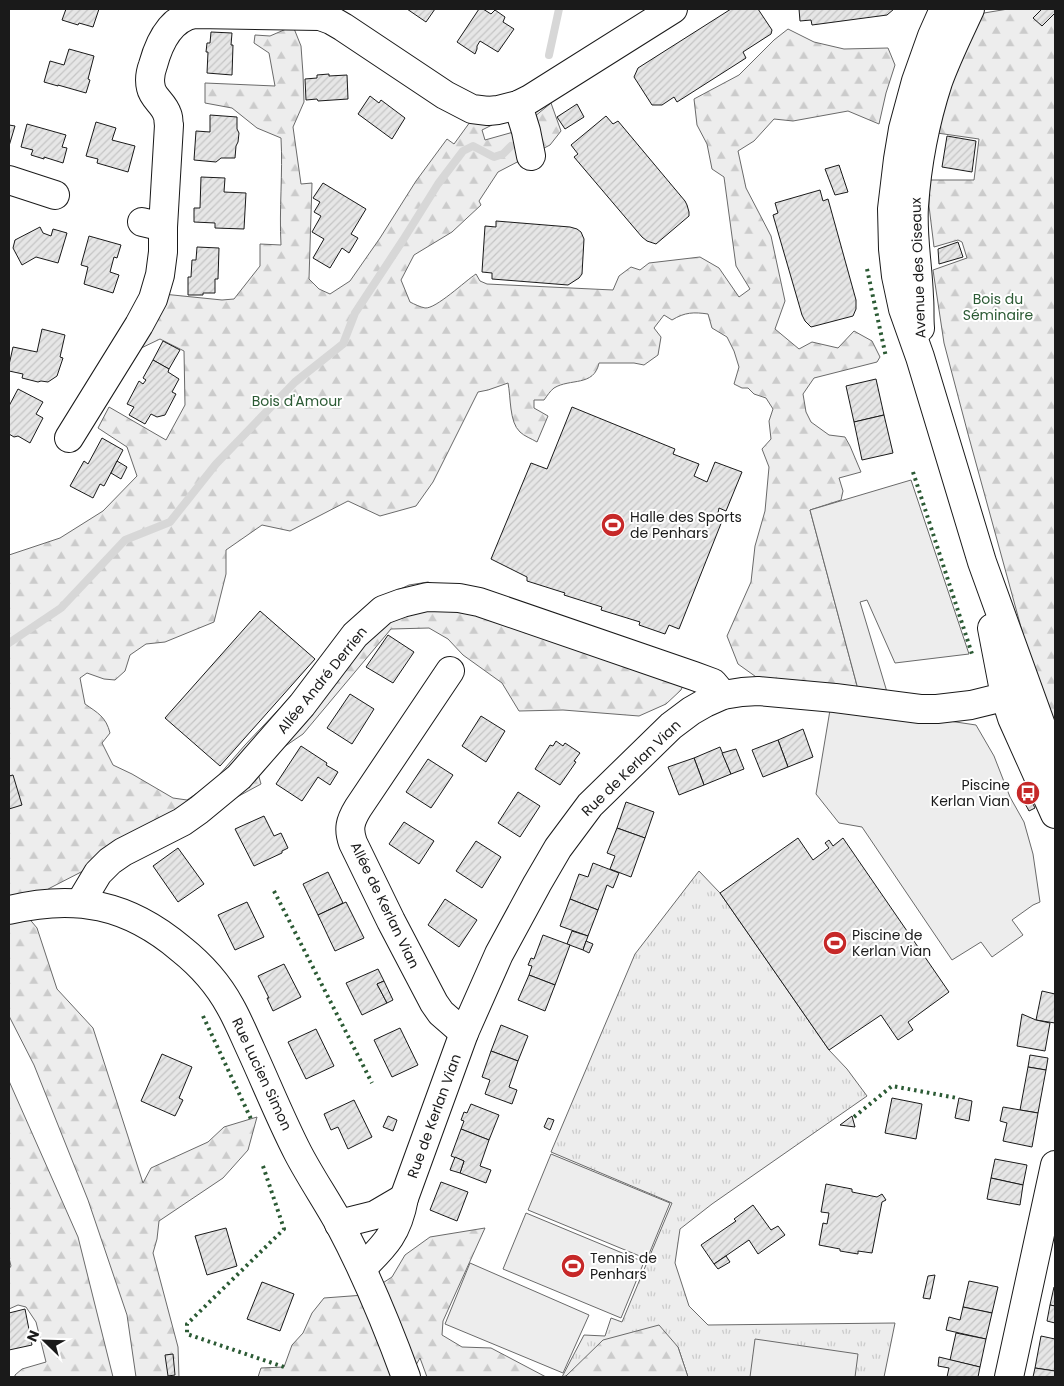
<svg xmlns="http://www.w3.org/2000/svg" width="1064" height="1386" font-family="Poppins,sans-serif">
<defs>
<pattern id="grass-tufts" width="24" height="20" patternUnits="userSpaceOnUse" patternTransform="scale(1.25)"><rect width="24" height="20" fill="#ededed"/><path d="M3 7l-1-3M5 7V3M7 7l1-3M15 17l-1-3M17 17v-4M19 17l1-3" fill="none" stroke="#cbcbcb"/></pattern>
<pattern id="forest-firs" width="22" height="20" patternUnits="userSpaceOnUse" patternTransform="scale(1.25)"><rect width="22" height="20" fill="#ededed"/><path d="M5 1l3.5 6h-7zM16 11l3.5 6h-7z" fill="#cbcbcb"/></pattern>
<pattern id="building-hatch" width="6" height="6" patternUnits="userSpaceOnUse" patternTransform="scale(1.25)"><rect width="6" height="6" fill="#e6e6e6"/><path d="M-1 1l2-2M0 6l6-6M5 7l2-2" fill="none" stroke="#c5c5c5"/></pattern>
</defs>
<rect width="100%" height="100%" fill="#fff"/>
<!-- grass -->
<path fill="url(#grass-tufts)" stroke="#6a6a6a" d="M699,871L720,893L829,1050L847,1069L867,1096L712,1204L680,1229L675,1263L689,1306L708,1325L895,1323L884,1377H688L678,1347L562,1377L584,1335L605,1336L611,1318L622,1322L672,1203L551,1152L635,954Z"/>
<!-- forest -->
<g fill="url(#forest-firs)" stroke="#6a6a6a">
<path d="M1008,9H1055V730L1030,660L968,434L944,343L933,270L967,258L962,242L958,240L934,247L929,206L930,180H974L979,139L937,133L959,55L984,13Z"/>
<path d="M293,26L301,46L303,74L304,102L293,127L301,184L312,183L309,279L319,289L330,294L350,281L380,238L416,181L447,139L454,144L470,122L492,125L482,130L485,140L517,131L551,103L561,131L550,145L498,172L479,201L481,205L452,232L414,255L401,280L410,302C414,304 420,307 425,308C436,309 465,281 476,274L480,281L487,284L613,290L619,276L631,267L640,270L649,263L700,257L719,268L739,297L750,289L736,266L724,177L712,169L707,144L697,125L694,99L739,75L774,40L788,29L814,42L844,49L888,48L895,65L886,93L879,124L848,111L793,121L774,119L754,141L738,151L746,188L771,236L785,301L775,329L799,349L812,342L838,348L854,331L872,341L880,357L877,362L814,378L803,394L806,412L811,422L829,435L845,437L850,446L861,472L839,478L843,491L841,500L810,510L859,693L766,684L738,664L727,636L751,582L755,546L765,511L769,467L762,449L771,439L769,421L773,409L766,398L754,394L748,388H742L734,384L739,367L734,351L727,337L712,328L708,314C694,312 685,312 672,320L664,315L654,328L661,337L658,355L644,365L634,363H599C594,387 570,378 554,388C550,391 547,396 544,400H534V408L548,416L537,442C532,439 524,436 520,432C509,422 511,397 508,383L488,390L478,392L433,482L416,506L380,516L348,501L290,531L262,525L226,550V574L214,622L165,642L146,644L130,655L125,671L115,680L104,679L87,673L80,678L85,704C98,713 106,717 110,733L102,743L113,765L132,774L173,798L187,800L213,782L245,745L318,668L346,631L372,602L409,585L428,582L686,678L681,690L666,704L639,716L563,710L519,711L502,683L463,655L448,639L429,628L391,629L303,734L256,766L261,784L237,797L221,800L50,888L33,899L17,904L37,928L57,989L93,1028L143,1183L151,1168L208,1142L224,1127L257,1117L248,1150L223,1178L159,1221L157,1239L153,1253L178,1347L179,1377H136L127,1315L88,1200L34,1065L9,1016V555L60,538L103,511L137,476L127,447L98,428L109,407L166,440L185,405L184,351L160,339L135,351L163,294L222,300L234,299L260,266V244L281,245C279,209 283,173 281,138L257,128L232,108L205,103V83L275,86L269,53L254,43L255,35L270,36Z"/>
<path d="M9,1081L78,1237L113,1377H15V1375L22,1369L46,1362L36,1322L26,1307L18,1305L9,1309V1269L11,1266L9,1258Z"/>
<path d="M485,1228L443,1321L442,1335L462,1347L491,1348L546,1377H427L420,1358L409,1377H258L261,1368L284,1367L292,1345L303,1333L312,1313L324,1298L364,1295L392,1277L405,1255L430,1237Z"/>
<path d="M659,1325L678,1347L688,1377H565L603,1340Z"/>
</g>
<!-- built -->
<g fill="#ededed" stroke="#6a6a6a">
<path d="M911,480L969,654L895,663L867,600L860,602L887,692L859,693L810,510Z"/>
<path d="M830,710L929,718L976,725L994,756L1010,797L1024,822L1033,854L1040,902L1033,905L1012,920L1023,935L992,957L981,942L952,960L862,827L839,823L816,794Z"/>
<path d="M551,1154L670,1203L647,1259L528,1210Z"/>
<path d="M526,1213L644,1262L621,1318L503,1269Z"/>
<path d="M470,1263L589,1315L563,1373L445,1324Z"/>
<path d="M755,1339L858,1354L855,1377H750Z"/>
</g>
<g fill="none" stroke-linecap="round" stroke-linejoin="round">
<!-- stream -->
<g stroke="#d7d7d7" stroke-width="8">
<path d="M549,55L559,9"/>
<path d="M9,643L61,608L125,540L170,522L216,464L295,382L343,344L355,313L403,240L438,184L463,151L473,146L494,157L503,154L511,146"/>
</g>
</g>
<!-- building -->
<g fill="url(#building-hatch)" stroke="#1a1a1a">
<path d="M66,9H99L93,27L79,23L78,25L62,20Z"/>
<path d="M407,9H435L426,22Z"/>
<path d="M479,9H483L491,14L495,10L505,17L503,22L514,29L498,52L480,41L477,46V49L475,54L457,42Z"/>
<path d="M731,9H758L772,30L771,34L743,52L746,58L677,102L674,97L662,105H652L634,77L638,68Z"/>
<path d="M799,9H894L887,15L812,25L811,20L800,21Z"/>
<path d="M1042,9H1055V13L1042,26L1033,18Z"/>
<path d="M211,32L232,33L231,45H233L232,75L207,73L208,52H206L207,43H210Z"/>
<path d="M69,49L94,56L88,79L90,80L86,93L58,85V86L44,82L50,61L64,65Z"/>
<path d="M329,74V76L347,75L348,99L318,101L317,99L306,100L305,79L317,78V75Z"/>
<path d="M370,96L379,103L381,100L405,118L392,139L358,114Z"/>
<path d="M577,104L584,117L565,129L557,117Z"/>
<path d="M210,115L237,117V129L239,133L238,142L236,146L235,158H221L216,162L194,160L196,131L210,132Z"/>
<path d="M606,116L613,124L618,121L685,201L687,205L689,212V216L656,244L647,241L642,237L574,157L578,154L571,145Z"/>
<path d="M96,122L116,128L112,140L135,146L128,172L97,163L98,159L86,156Z"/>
<path d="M27,124L66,135L62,147L67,148L63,163L44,157V159L31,155L33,150L21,147Z"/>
<path d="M9,125L15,126L9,146Z"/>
<path d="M947,136L976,141L972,172L942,167Z"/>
<path d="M839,165L848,192L835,195L825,169Z"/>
<path d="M201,177L225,178L224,192L246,193L244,229L215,228V223L194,222V208H200Z"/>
<path d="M323,183L366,209L351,234L358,238L349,253L342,248L330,268L313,258L324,239L312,232L321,216L314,212L320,202L313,198Z"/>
<path d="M820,190L823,201L828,199L856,300V309L853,316L811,327L805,321L802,315L773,215L778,213L775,203Z"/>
<path d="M496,221L570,227L577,229L581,232L584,239L582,274L579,278L568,285L492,279V273L482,272L485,226L496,227Z"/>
<path d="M40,227L43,233L51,236L53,229L67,233L58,263L36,257L22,265L13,248L15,240Z"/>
<path d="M89,236L121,245L117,258L114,257L110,272L119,275L113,293L84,284L88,267L81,265Z"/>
<path d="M958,242L963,257L939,264L938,249Z"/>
<path d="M197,247L219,248L218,279H215V293H203V295H188V277H191L192,260H196Z"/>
<path d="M42,329L65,335L60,357L63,358L57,376L48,382L41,381L38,382L22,378L23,374L9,371V365L13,347L37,352Z"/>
<path d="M163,341L180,350L169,369L153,360Z"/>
<path d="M153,360L169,369L168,372L179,379L172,392L176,394L165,415L157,417L151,414L145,424L129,415L134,407L127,404L139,381L143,384L146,380L143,378Z"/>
<path d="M876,379L884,415L854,422L846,386Z"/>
<path d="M18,389L43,402L36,414L43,418L30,443L18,436L14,437L9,434V406Z"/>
<path d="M572,407L675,449L673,454L699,464L694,476L707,482L715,462L742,472L726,511L719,508L718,513L724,516L679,629L669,625L665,634L639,625L640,622L601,610L602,607L564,595L565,593L527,581V577L491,559L531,463L547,469Z"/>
<path d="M884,415L893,453L862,460L854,422Z"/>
<path d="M102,438L123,450L104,486L100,484L93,498L70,486L84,461L88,464Z"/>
<path d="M117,461L127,467L121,479L111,473Z"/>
<path d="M260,611L315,659L220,766L165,718Z"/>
<path d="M388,635L414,652L393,683L366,667Z"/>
<path d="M350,694L374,709L352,744L327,728Z"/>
<path d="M481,716L505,731L486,762L462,746Z"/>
<path d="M803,729L813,757L788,767L778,740Z"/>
<path d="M778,740L788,767L763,777L752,750Z"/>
<path d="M556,741L563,746L565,743L580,753L574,761L576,762L560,785L535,769L550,745L553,746Z"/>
<path d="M301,746L327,763L326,765L338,772L330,785L318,777L302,801L276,784Z"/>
<path d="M720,747L731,774L704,785L694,758Z"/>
<path d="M736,749L744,769L731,774L722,753Z"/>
<path d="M694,758L704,785L679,795L668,767Z"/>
<path d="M428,759L453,775L431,808L406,792Z"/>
<path d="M13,775L22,805L9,809V776Z"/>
<path d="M518,792L540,806L520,837L498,823Z"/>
<path d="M1028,794L1035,808L1029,811L1022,798Z"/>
<path d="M626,802L654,812L645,838L617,828Z"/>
<path d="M264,816L274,836L281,833L288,848L282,851V853L254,866L235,829Z"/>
<path d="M404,822L434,841L419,864L389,844Z"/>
<path d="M617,828L645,838L631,877L610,869L615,856L607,853Z"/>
<path d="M798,838L813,860L829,848L825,843L829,840L833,846L843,838L949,992L908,1022L913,1030L898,1040L881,1015L829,1050L720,893Z"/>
<path d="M476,841L501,857L482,888L456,871Z"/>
<path d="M178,848L204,884L178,902L153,866Z"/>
<path d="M593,863L619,873L613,888L607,885L598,910L570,899L579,874L588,877Z"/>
<path d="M328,872L343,903L318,915L303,884Z"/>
<path d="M445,899L477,920L459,947L428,925Z"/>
<path d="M570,899L598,910L588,936L560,926Z"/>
<path d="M247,902L264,937L235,950L218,915Z"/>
<path d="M346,902L364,938L335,951L318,915Z"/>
<path d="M572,931L588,936L583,950L567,944Z"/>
<path d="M543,935L570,945L555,985L529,975L532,966L528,965L531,958L534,959Z"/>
<path d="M586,941L593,944L589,953L583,950Z"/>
<path d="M284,964L301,997L273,1011L267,998H269L258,976Z"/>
<path d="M378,969L384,981L377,984L387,1003L362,1015L346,983Z"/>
<path d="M529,975L555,985L545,1011L518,1000Z"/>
<path d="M384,981L393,1000L387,1003L377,984Z"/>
<path d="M1042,991L1055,994V1023L1036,1020Z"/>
<path d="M1022,1014L1036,1020L1050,1023L1045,1051L1017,1046Z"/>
<path d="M501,1025L528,1036L518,1061L491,1051Z"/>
<path d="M400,1028L418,1065L392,1077L374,1040Z"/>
<path d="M316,1029L334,1066L306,1079L288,1042Z"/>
<path d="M491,1051L518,1061L509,1087L517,1090L512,1104L485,1094L490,1080L482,1077Z"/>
<path d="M162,1054L192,1067L179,1098L183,1100L175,1116L141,1101Z"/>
<path d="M1030,1055L1048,1058L1046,1070L1028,1067Z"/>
<path d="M1028,1067L1046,1070L1038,1113L1020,1110Z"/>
<path d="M892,1098L922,1104L916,1139L885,1133Z"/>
<path d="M959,1098L972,1101L969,1121L955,1118Z"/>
<path d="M354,1100L372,1137L348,1149L338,1127L331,1130L324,1114Z"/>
<path d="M471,1104L499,1115L489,1140L461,1129L464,1121L461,1120L464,1112L467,1113Z"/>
<path d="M1003,1107L1038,1113L1032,1147L1003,1141L1007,1123L1000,1121Z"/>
<path d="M388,1116L397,1120L393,1131L383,1127Z"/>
<path d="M852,1116L855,1127L840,1125Z"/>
<path d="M548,1118L554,1120L550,1130L544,1127Z"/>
<path d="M461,1129L489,1140L480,1166L491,1170L486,1183L460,1173L464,1161L451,1156Z"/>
<path d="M455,1157L464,1161L460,1173L450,1170Z"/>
<path d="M995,1159L1027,1165L1023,1185L991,1178Z"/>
<path d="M991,1178L1023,1185L1020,1205L987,1199Z"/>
<path d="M441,1182L468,1192L457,1221L430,1210Z"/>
<path d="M826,1184L852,1189V1192L877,1197L882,1194L886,1200L882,1202L872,1253L858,1251V1254L840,1251V1249L819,1245L823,1223L827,1224L829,1213L821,1212Z"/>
<path d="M753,1205L771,1230L778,1226L785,1235L758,1254L749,1240L714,1264L701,1245L736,1221L734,1219Z"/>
<path d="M226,1228L237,1266L207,1275L195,1236Z"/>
<path d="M726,1256L730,1262L718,1269L714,1264Z"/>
<path d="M935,1275L930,1299L923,1298L928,1276Z"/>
<path d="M969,1281L998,1287L992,1313L963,1307Z"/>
<path d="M262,1282L294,1294L280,1331L247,1319Z"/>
<path d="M1054,1287L1055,1288V1306L1050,1305Z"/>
<path d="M1050,1305L1055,1306V1323L1047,1321Z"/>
<path d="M963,1307L992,1313L986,1339L946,1330L949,1317L960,1320Z"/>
<path d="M25,1309L32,1345L9,1350V1313Z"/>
<path d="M956,1333L986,1339L980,1367L950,1360Z"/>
<path d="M1041,1336L1055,1339V1371L1035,1368Z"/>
<path d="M173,1354L175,1375L168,1376L165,1355Z"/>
<path d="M939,1357L980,1367L978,1377H947L949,1368L938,1366Z"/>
<path d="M1035,1368L1055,1371V1377H1033Z"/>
</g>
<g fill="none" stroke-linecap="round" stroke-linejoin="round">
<!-- minor casing -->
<g stroke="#1a1a1a" stroke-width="30">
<g id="minor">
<path d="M518,105L526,131L531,156"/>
<path d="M9,180L55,195"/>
<path d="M142,222L163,227L169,125C168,122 169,117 167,114C164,104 153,98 151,88C149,80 150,73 153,65C159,43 170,18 195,14L320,16L331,20L343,27L445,95L472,109L488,111L498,110L518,105L530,99L673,9"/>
<path d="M69,438L139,325L153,299L160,275L163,252V227"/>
<path d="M450,671L358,808C350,821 348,829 353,843L391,921L434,1003L441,1013L464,1033"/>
<path d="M80,903L98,873L110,861L123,852L182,822L199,810L239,777L302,705L355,635L383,610L402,603L427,597L459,598L479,602L694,676L713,683L723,695"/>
<path d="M9,910C76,894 128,904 181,949C201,965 218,984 230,1006C238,1020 244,1035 251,1050C267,1085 281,1120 298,1153C311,1178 327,1201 340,1225C366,1274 387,1325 406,1377"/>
<path d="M339,1224L375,1215L404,1198"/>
<path d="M362,1268C386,1245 398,1232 404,1198L464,1033L499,954L537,884L558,848L590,805L671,726L691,711L705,703L723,695L742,692L758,691L835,698L920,709H937L971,705L1028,691"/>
</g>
</g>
<!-- major casing -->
<g stroke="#1a1a1a" stroke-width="30">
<g id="major">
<path d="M944,9L932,36L916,81L903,129L898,159L892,209L893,249L896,276L903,309L920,357L982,562L1055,764"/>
<path d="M920,328C919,317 920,307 919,297C918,266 912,236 914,206C917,164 925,122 938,82C947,57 959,33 970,9"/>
<path d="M992,628L1005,696L1012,718L1055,814"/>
<path d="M1009,1377L1055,1165"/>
</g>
</g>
<!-- minor -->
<use href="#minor" stroke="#fff" stroke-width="28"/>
<!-- major -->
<use href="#major" stroke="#fff" stroke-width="28"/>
<!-- hedge -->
<g stroke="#2b5a34" stroke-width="4" stroke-dasharray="2.5 4" stroke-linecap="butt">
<path d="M867,269L886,357"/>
<path d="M913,472L972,654"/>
<path d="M274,891L372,1083"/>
<path d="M203,1016L251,1119"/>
<path d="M854,1117L892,1086L957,1098"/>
<path d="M263,1166L284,1229L187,1324V1334L284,1367"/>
</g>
</g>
<!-- icons -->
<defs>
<g id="stadium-disc" transform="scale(1.25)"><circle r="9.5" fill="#c62828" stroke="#fff"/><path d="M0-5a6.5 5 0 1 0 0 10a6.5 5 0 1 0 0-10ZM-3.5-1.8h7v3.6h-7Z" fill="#fff"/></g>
<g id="bus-disc" transform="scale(1.25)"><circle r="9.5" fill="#c62828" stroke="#fff"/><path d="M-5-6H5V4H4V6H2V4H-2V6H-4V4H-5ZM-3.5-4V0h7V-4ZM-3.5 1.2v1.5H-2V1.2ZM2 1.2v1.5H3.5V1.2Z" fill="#fff"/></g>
</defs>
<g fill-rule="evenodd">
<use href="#stadium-disc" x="613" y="525"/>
<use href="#bus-disc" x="1028" y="793"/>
<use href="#stadium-disc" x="835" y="943"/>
<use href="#stadium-disc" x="573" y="1266"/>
</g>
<g text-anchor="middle" stroke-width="4" stroke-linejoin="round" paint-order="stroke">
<!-- street labels -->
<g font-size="14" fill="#1a1a1a" stroke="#fff">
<text transform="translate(918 268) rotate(-92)" y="5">Avenue des Oiseaux</text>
<text transform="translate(322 680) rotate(-51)" y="5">Allée André Derrien</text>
<text transform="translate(631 768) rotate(-44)" y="5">Rue de Kerlan Vian</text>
<text transform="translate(385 905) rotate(64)" y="5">Allée de Kerlan Vian</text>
<text transform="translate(262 1074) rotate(65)" y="5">Rue Lucien Simon</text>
<text transform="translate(434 1116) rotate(-70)" y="5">Rue de Kerlan Vian</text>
</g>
<!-- park labels -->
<g font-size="14" fill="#2b5a34" stroke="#fff">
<text x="998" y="304">Bois du<tspan x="998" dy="16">Séminaire</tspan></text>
<text x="297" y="406">Bois d'Amour</text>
</g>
<!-- poi labels -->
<g font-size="14" fill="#1a1a1a" stroke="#fff" text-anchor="start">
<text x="630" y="522">Halle des Sports<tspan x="630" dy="16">de Penhars</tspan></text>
<text x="1010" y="790" text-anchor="end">Piscine<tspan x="1010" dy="16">Kerlan Vian</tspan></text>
<text x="852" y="940">Piscine de<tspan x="852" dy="16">Kerlan Vian</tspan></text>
<text x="590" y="1263">Tennis de<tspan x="590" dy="16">Penhars</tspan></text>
</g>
</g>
<!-- border -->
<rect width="1064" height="1386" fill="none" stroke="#1a1a1a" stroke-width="20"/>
<!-- north arrow -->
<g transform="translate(45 1341) rotate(293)" stroke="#ffffff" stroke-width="4" paint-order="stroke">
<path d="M0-4L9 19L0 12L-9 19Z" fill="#1a1a1a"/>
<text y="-8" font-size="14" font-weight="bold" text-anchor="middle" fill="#1a1a1a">N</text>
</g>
</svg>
